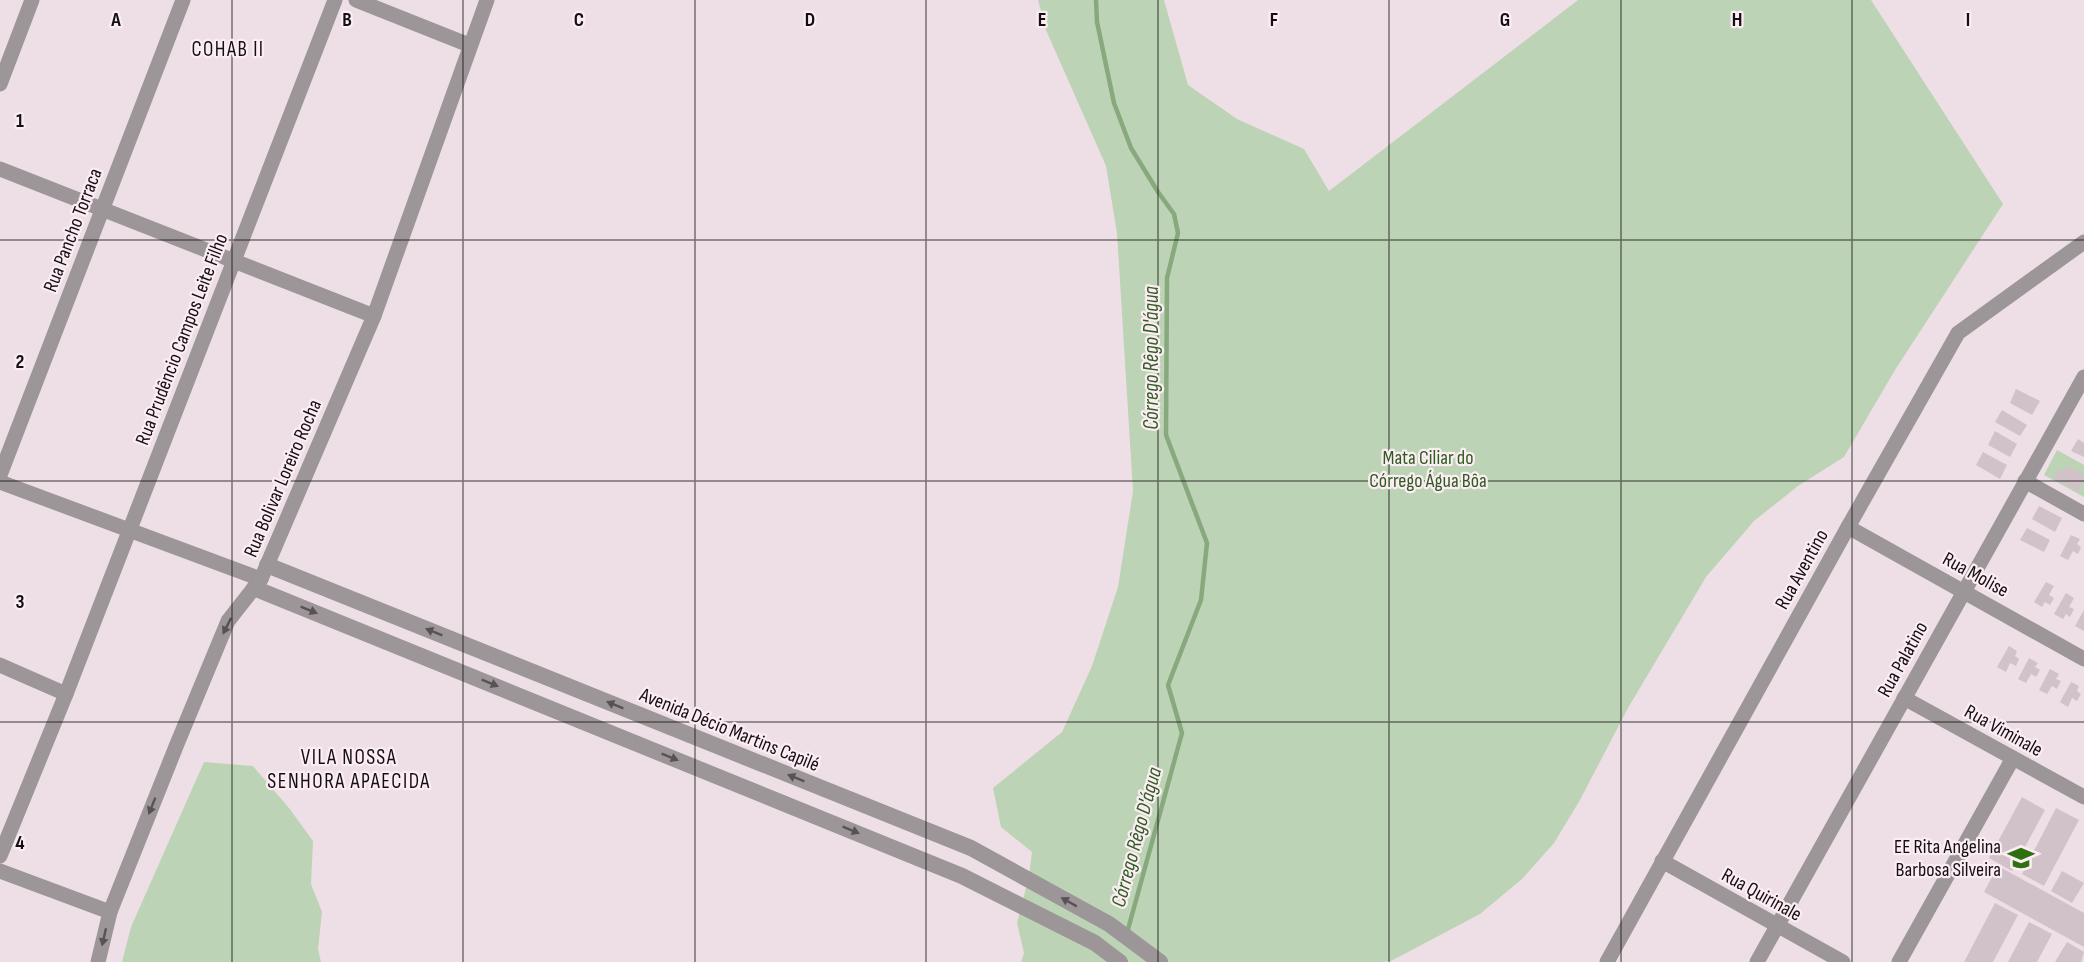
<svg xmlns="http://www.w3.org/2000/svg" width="2084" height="962" font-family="'Sofia Sans Condensed',sans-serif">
<rect width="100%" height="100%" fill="#eedfe6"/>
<!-- green -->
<g fill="#bcd4b5">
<path d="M1038,0H1164L1188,85L1237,119L1304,149L1329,191L1578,0H1871L2003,204L1895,370L1844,457L1798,486L1754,521L1706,577L1628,708L1580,800L1554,843L1522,879L1480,914L1391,961L1383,962H1021L1024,953L1017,923L1029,876L1032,852L1001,827L993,788L1062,732L1092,666L1118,587L1133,491L1117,233L1106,166L1046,30Z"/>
<path d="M2057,450L2084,465V497L2044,475Z"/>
<path d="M204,762L253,766L289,808L313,841L311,884L322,912L318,949L321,962H122L131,927Z"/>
</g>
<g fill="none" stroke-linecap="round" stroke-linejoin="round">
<!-- stream -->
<path stroke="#87a97d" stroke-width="4.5" d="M1096,0L1097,22L1114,103L1131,148L1158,192L1174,214L1178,233L1167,278L1166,435L1207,543L1201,600L1168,685L1182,733L1127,933"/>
</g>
<!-- building -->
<g fill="#d0c2c8">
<path d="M2016,389L2040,401L2032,415L2010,403Z"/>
<path d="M2002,410L2027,425L2020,436L1995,422Z"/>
<path d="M1995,431L2017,444L2010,457L1988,445Z"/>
<path d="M2078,439L2084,443V457L2071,451Z"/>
<path d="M1983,452L2007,465L2000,479L1976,465Z"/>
<path d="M2067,466L2084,475V479L2078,492L2053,478L2059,469L2064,471Z"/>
<path d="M2039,506L2062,518L2055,532L2032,519Z"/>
<path d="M2027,528L2050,540L2044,552L2020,540Z"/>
<path d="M2071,535L2080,539L2077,544L2081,547L2078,554L2073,551L2068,560L2060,556Z"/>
<path d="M2046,582L2054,586L2049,595L2054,598L2050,605L2045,602L2042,607L2034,602Z"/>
<path d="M2066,593L2074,598L2069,607L2074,609L2070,617L2066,614L2063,619L2054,614Z"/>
<path d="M2084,610V631L2075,626Z"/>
<path d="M2009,646L2017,651L2015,656L2019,659L2016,666L2010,663L2006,672L1997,667Z"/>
<path d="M2029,658L2038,663L2035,667L2040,670L2036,677L2031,674L2026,683L2018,679Z"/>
<path d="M2050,669L2059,674L2056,679L2061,681L2057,689L2052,686L2047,694L2039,690Z"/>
<path d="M2071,682L2079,686L2077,691L2081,694L2077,701L2072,698L2068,707L2060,702Z"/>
<path d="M2022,797L2045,810L2012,871L1989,858Z"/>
<path d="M2056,808L2079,820L2044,886L2022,874Z"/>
<path d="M1998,866L2084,913V947L1984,892Z"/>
<path d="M2062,871L2084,883L2072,903L2051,891Z"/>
<path d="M1995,903L2018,915L1993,962H1964Z"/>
<path d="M2029,922L2052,934L2037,962H2008Z"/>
<path d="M2067,942L2084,952L2081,962H2055Z"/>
</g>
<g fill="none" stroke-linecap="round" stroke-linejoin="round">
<!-- minor -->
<g stroke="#9c9698" stroke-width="15">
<path d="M356,0L469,45"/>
<path d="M0,84L32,0"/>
<path d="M0,169L374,316"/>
<path d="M0,475L183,0"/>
<path d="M2025,481L2084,514"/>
<path d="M0,482L261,579"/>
<path d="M1848,527L2084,659"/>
<path d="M0,665L66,694"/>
<path d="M1904,698L2084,797"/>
<path d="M0,856L66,694L335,0"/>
<path d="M1662,861L1843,962"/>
<path d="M0,871L110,912"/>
<path d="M98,962L110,912L177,744L228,621L261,579L374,316L487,0"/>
<path d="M1607,962L1848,527L1958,333L2084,242"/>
<path d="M1757,962L2084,377"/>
<path d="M1899,962L2013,758"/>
</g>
<!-- tertiary -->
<g stroke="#9c9698" stroke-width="16">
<path d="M267,565L971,848L1109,924L1160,962"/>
<path d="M254,588L962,876L1095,943L1120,962"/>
</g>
</g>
<!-- one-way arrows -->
<defs><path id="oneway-solid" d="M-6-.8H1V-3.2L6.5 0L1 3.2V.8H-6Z" transform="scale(1.5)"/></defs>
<g fill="#585254">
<use href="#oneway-solid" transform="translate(309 610) rotate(22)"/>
<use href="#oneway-solid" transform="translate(227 626) rotate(117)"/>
<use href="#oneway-solid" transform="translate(434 632) rotate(-158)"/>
<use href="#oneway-solid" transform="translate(490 683) rotate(22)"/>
<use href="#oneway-solid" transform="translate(615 705) rotate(-158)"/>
<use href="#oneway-solid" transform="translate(670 757) rotate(22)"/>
<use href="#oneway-solid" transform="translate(796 778) rotate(-158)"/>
<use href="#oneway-solid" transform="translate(152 806) rotate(112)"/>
<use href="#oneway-solid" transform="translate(851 830) rotate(22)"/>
<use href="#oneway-solid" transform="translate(1069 902) rotate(-151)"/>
<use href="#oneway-solid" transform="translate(104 937) rotate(103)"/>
</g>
<!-- grid -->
<path fill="none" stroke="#140f11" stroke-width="1.5" stroke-opacity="0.55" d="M232,0V962M463,0V962M695,0V962M926,0V962M1158,0V962M1389,0V962M1621,0V962M1852,0V962M0,240H2084M0,481H2084M0,722H2084"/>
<!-- icons -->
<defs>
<g id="school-bare" transform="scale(2.07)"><path d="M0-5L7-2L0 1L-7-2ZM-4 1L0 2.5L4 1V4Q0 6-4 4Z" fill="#2c710e" stroke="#fbedf3" stroke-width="2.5" paint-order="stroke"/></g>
</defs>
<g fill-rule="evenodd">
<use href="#school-bare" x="2021" y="858"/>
</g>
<g text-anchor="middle" stroke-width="4.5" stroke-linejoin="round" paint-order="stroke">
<!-- street labels -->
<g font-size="20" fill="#140f11" stroke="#fbedf3">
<text transform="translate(72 230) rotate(-69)" y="7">Rua Pancho Torraca</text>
<text transform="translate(181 339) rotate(-69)" y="7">Rua Prudêncio Campos Leite Filho</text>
<text transform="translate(282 478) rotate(-67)" y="7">Rua Bolivar Loreiro Rocha</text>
<text transform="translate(1801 569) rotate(-61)" y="7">Rua Aventino</text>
<text transform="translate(1976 574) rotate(29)" y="7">Rua Molise</text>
<text transform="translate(1902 659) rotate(-61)" y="7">Rua Palatino</text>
<text transform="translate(730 729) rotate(22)" y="7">Avenida Décio Martins Capilé</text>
<text transform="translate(2004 730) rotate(29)" y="7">Rua Viminale</text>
<text transform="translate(1762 894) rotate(29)" y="7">Rua Quirinale</text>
</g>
<!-- park labels -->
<g font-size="20" fill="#2d5b1e" stroke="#fbedf3">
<text x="1428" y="464">Mata Ciliar do<tspan x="1428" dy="23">Córrego Água Bôa</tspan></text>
</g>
<!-- poi labels -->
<g font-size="20" fill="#140f11" stroke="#fbedf3" text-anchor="end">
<text x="2001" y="853">EE Rita Angelina<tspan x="2001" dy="23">Barbosa Silveira</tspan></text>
</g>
<!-- neighbourhood labels -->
<g font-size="21" letter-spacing="1.5" fill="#140f11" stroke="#fbedf3">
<text x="228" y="56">COHAB II</text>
<text x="349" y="764">VILA NOSSA<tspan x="349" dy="24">SENHORA APAECIDA</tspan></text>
</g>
<!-- water labels -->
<g font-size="21" font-style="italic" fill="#315e22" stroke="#fbedf3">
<text transform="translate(1151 358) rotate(-90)" y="7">Córrego Rêgo D'água</text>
<text transform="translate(1136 837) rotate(-75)" y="7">Córrego Rêgo D'água</text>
</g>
</g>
<g font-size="20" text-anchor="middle" font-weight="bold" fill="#140f11" stroke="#fbedf3" stroke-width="4.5" stroke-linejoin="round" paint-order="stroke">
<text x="116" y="26">A</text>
<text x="347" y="26">B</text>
<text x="579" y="26">C</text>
<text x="810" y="26">D</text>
<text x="1042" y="26">E</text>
<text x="1274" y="26">F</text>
<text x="1505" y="26">G</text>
<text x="1737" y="26">H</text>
<text x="1968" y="26">I</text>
<text x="20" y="127">1</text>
<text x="20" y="368">2</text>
<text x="20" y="608">3</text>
<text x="20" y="849">4</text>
</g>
</svg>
